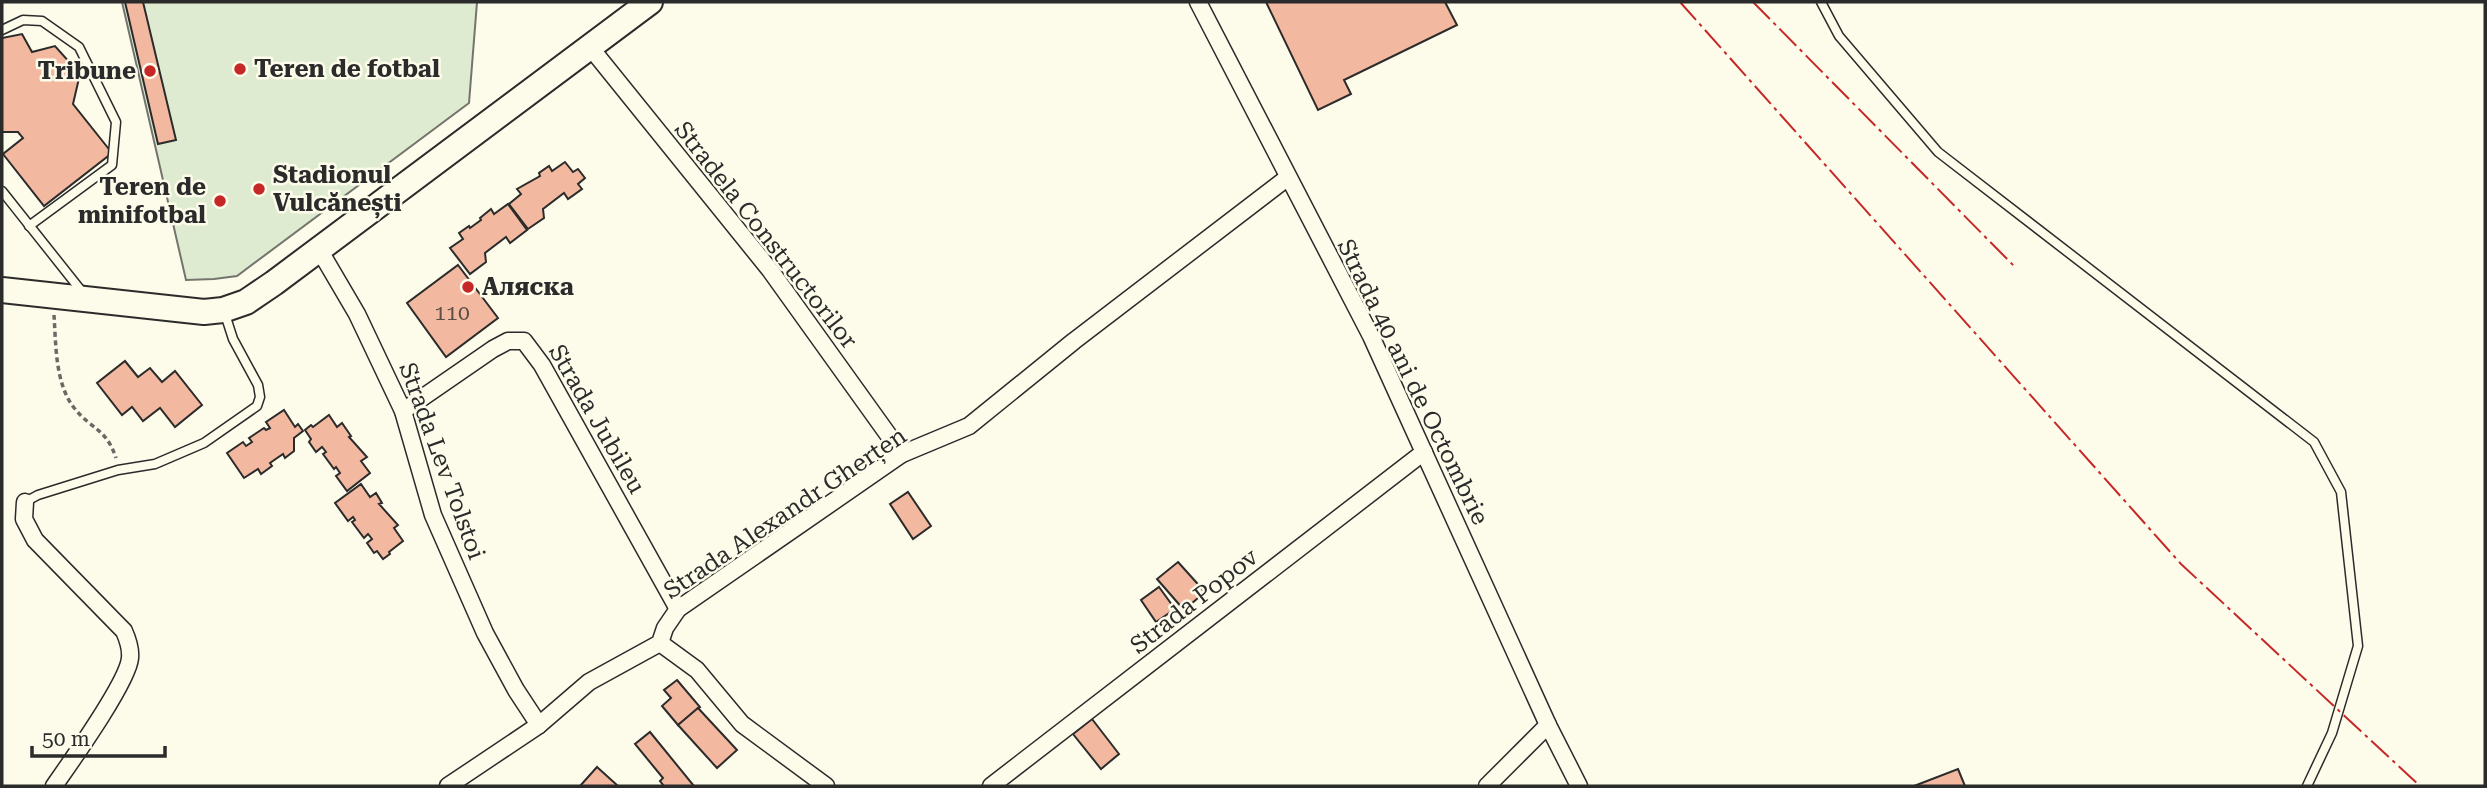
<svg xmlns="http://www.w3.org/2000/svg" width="2487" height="788" font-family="'Roboto Serif',serif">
<rect width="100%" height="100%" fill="#fdfbea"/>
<!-- green -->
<path fill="#deebd1" stroke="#74746e" stroke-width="2" d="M122,2H477L469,103L237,276L214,279L186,280Z"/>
<!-- building -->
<g fill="#f2b8a0" stroke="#2b2b2b" stroke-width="2">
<path d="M125,2H143L176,140L158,144Z"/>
<path d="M1266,2H1445L1457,25L1344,80L1351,94L1318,110Z"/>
<path d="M22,34L32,52L55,46L80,74L73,104L112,153L44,206L3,154L23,138L18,132H2V38Z"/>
<path d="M565,162L573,172L578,169L585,178L578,184L582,189L568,199L564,193L543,209L544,218L528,229L509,204L521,194L517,189L540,176L539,173L549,166L552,171Z"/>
<path d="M508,204L527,230L510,243L506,237L485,253L486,262L470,274L450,248L463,239L459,233L469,226L470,228L481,220L480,218L491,209L494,214Z"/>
<path d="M458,265L498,318L446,357L407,303Z"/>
<path d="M125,361L138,377L150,368L162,382L175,371L202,405L175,427L160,408L143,421L132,407L122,415L97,383Z"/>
<path d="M284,410L295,427L298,424L303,431L294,438V451L285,458L283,454L270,463L272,466L261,474L258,469L244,478L227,453L243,442L246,446L252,442L249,438L264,428L266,430L270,428L266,422Z"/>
<path d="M329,415L337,427L342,423L351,436L349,437L367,457L361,461L370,473L347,491L336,476L340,473L336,467L334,469L323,454L326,452L322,447L316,452L309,442L311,439L305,430L311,425L313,427Z"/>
<path d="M361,484L370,497L376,493L382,503L379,504L398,525L394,528L403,541L389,552L390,554L383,559L377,551L374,553L367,543L372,539L368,534L364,538L352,522L355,520L353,517L348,521L335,503Z"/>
<path d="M908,492L931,526L913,539L890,504Z"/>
<path d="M1178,562L1205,592L1184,610L1157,579Z"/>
<path d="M1159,587L1175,609L1156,622L1141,600Z"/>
<path d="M677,680L700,707L678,725L662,706L671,698L664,690Z"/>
<path d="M698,708L737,750L717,768L678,725Z"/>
<path d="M1092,719L1119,754L1101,769L1073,734Z"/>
<path d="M650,732L694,786H664L660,781L663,778L635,744Z"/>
<path d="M597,767L618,786H580Z"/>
<path d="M1958,769L1965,786H1914Z"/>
</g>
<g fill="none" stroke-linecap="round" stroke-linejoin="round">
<!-- service casing -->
<g stroke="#2b2b2b" stroke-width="11">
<g id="service">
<path d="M1821,2L1839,36L1938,152L2314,442L2341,492L2358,646L2332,733L2307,786"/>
<path d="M2,30L23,20L42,21L79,47L116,122L112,165L29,226"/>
<path d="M2,191L83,293"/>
<path d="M25,502L38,495L118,470L155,464L204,443L257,406L260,397L258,385L233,339L224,311"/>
</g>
</g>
<!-- minor casing -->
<g stroke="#2b2b2b" stroke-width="19">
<g id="minor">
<path d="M1198,2L1371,336L1548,725L1579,786"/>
<path d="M590,47L770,270L902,454"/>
<path d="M320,251L357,314L403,411L433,515L485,633L516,690L539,725"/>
<path d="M403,411L493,349L508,341H524L542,365L678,609"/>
<path d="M25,502L24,519L35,540L124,631C128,640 131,648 130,658C128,682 70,763 54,786"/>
<path d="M660,643L697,670L742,724L826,786"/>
<path d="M448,786L539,725L589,682L660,643L665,628L678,609L902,454L969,426L1074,341L1287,178"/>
<path d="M991,786L1424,452"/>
<path d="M1487,786L1548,725"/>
</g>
</g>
<!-- primary casing -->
<g stroke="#2b2b2b" stroke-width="28">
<path id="primary" d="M2,290L204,312L223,310L246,302L274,283L650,2"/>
</g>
<!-- path -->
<path stroke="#6a6964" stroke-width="3.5" stroke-dasharray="5 3.5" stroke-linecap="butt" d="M54,315C56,345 55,385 75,409C92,430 106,428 116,458"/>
<!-- service -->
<use href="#service" stroke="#fdfbea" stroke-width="8"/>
<!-- minor -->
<use href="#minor" stroke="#fdfbea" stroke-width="16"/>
<!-- primary -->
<use href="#primary" stroke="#fdfbea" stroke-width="24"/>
<!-- power -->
<g stroke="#c62828" stroke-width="2" stroke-dasharray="24 5 3.5 5" stroke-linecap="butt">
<path d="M1680,2L2181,564L2420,786"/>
<path d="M1753,2L2016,268"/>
</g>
</g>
<!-- markers -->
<g fill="#c62828" stroke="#fdfbea" stroke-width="2.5">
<circle cx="240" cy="69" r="7"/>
<circle cx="150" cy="71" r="7"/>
<circle cx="259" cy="189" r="7"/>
<circle cx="220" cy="201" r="7"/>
<circle cx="468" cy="287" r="7"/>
</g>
<g text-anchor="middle" stroke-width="5" stroke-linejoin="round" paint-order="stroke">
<!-- number labels -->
<g font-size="21" fill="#5d4e48">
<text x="452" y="320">110</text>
</g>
<!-- poi labels -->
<g font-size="24" font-weight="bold" fill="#2b2b2b" stroke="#fdfbea" text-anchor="start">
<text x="254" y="77">Teren de fotbal</text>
<text x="136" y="79" text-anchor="end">Tribune</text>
<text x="273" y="183">Stadionul<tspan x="273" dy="28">Vulcănești</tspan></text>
<text x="206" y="195" text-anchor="end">Teren de<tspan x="206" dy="28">minifotbal</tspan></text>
<text x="482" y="295">Аляска</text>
</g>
<!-- street labels -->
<g font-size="24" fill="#2b2b2b" stroke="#fdfbea">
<text transform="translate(766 235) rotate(52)" y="8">Stradela Constructorilor</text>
<text transform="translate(1413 382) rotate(64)" y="8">Strada 40 ani de Octombrie</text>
<text transform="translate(597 419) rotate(60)" y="8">Strada Jubileu</text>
<text transform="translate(442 461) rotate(70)" y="8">Strada Lev Tolstoi</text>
<text transform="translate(785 513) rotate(-34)" y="8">Strada Alexandr Gherțen</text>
<text transform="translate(1194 601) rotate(-38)" y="8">Strada Popov</text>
</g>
</g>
<!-- border -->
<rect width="2487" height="788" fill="none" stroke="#2b2b2b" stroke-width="7"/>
<!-- scale -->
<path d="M32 746v10h133v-10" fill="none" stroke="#2b2b2b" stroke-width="3.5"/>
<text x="42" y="746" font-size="21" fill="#2b2b2b" stroke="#fdfbea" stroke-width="5" paint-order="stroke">50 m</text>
</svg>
